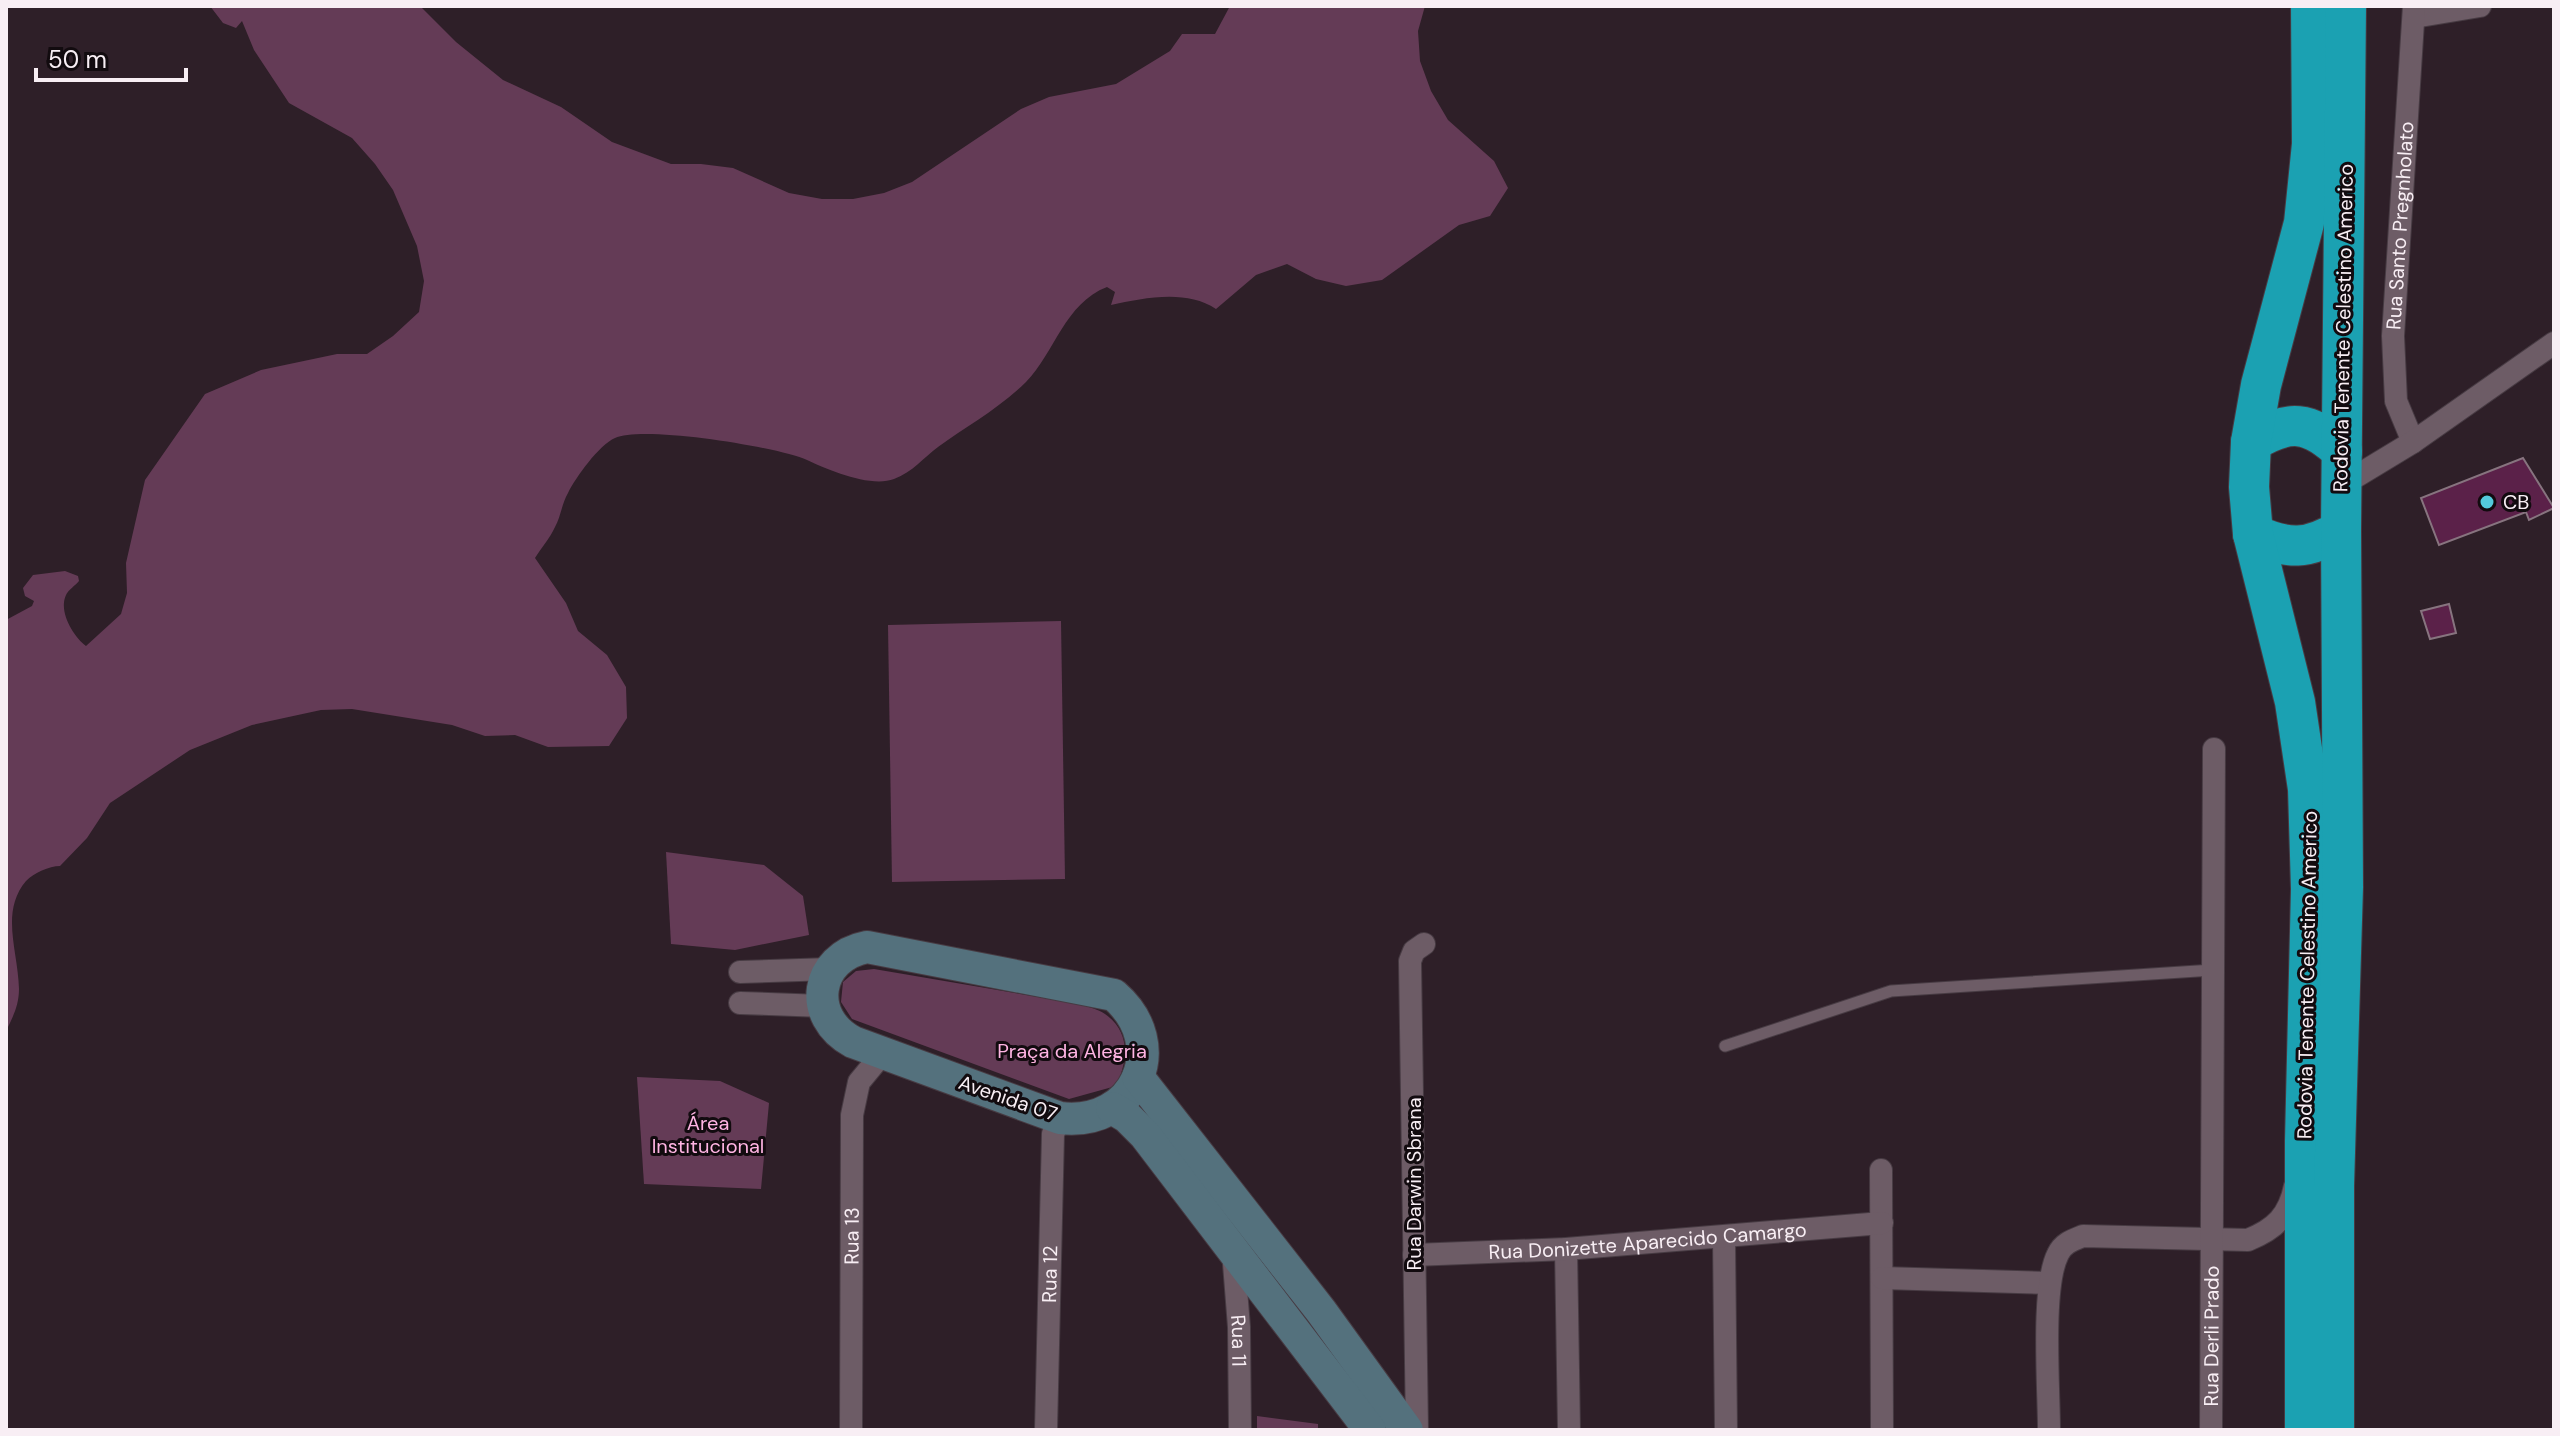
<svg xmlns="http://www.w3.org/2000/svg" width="2560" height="1436" font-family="'DM Sans',sans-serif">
<rect width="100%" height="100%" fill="#2e1f28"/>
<!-- green -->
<g fill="#643b56">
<path d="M210,6H420L456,42L503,80L561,107L612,142L671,164H701L733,168L789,193L822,199H853L884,193L912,182L1021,109L1049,97L1116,84L1170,51L1182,34H1215L1230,6H1425L1418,31L1420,61L1431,91L1448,120L1494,161L1508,188L1490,216L1459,225L1382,280L1346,286L1316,279L1287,264L1256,275L1216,309C1186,289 1144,298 1111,305L1115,292L1107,287C1065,303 1055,352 1026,382C1000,408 967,426 938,447C923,458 913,472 894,479C871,488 828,470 807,460C778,447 643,425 615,438C599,445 576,477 568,493C562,503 561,516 555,527C550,538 542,547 535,558L566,603L578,631L607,655L626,687L627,718L609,746L548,747L515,735L485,736L452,725L352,709L321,710L252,725L190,750L110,803L87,838L60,866C49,866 34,873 26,881C0,912 18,950 19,989C19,1005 13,1017 6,1031V620L32,606L34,601L25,596L23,588L33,575L65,571L78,576L79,581C76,585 68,590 66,595C58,612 74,637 86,646L121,614L127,593L126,563L145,480L205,394L261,370L337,354H367L393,336L419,312L424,281L417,246L393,190L375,164L352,138L289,103L254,50L242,21L236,28L223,23Z"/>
<path d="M1061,621L1065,879L892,882L888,625Z"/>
<path d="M666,852L764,865L803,896L809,935L735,950L671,944Z"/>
<path d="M874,969L1080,1004C1088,1007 1098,1009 1105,1014C1131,1032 1128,1061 1116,1086L1069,1099L852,1019L841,1002L843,982L856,971Z"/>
<path d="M637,1077L720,1081L769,1103L761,1189L644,1184Z"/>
<path d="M1257,1416L1318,1424V1430H1257Z"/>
</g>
<!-- building -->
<g fill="#5b2149" stroke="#87747f" stroke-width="2">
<path d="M2523,458L2554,508L2529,520L2526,512L2439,545L2421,498Z"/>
<path d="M2449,604L2456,633L2430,639L2421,611Z"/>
</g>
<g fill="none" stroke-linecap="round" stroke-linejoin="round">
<!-- lane casing -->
<g stroke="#473b43" stroke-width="13">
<path id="lane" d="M1725,1046L1891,991L2213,970"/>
</g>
<!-- street casing -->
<g stroke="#473b43" stroke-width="24">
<g id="street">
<path d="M2414,17L2480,6"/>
<path id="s1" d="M2413,442L2396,401L2393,336L2414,6"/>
<path d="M2342,485L2413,442L2554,343"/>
<path d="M740,972L830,969"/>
<path d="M740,1003L823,1006"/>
<path d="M1881,1170L1882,1430"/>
<path d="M1724,1238L1726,1430"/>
<path d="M1566,1249L1569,1430"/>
<path id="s2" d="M1233,1251L1239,1327L1240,1430"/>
<path id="s3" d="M1414,1255L1566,1249L1882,1223"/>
<path d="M1882,1278L2049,1283"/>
<path id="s4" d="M851,1430L852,1115L859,1082L883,1053"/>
<path id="s5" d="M1046,1430L1053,1134L1060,1118"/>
<path d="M1417,1430L1410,961L1414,951L1424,944"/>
<path d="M2049,1430C2049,1388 2041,1287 2058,1254C2063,1243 2073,1240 2083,1236L2248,1240C2275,1229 2289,1216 2295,1186"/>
<path id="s6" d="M2211,1430L2214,749"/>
</g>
</g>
<!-- secondary casing -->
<g stroke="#473b43" stroke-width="34">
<g id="secondary">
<path d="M867,947L1114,995C1172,1045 1136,1127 1060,1118L853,1042C806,1017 815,957 867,947Z"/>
<path d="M1138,1077L1321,1311L1407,1430"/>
<path d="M1112,1108L1127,1117L1145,1135L1370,1430"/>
</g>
</g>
<!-- highway casing -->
<g stroke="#473b43" stroke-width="42">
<g id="highway">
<path d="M2251,442C2289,419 2309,420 2342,451"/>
<path d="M2253,534C2288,550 2308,550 2341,530"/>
<path d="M2305,1430V1141L2311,889L2308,789L2295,702L2253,534L2249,487L2251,442L2261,385L2304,223L2312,144L2311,6"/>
<path d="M2334,1430V1186L2343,887L2341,530L2346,6"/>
</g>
</g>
<!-- lane -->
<use href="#lane" stroke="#6d5c66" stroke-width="11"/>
<!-- street -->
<use href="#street" stroke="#6d5c66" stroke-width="22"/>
<!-- secondary -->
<use href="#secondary" stroke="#54717d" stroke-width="32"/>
<!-- highway -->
<use href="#highway" stroke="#1ba1b2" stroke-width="40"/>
</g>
<!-- markers -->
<circle fill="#53cadc" stroke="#120b0f" stroke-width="3" cx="2487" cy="502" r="8"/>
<g text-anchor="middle" stroke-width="6" stroke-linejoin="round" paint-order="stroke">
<!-- street labels -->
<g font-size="20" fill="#f8eef4" stroke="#120b0f">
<text dy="7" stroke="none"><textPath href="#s1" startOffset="220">Rua Santo Pregnholato</textPath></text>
<text transform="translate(2343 328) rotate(-89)" y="7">Rodovia Tenente Celestino Americo</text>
<text transform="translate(2307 975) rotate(-89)" y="7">Rodovia Tenente Celestino Americo</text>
<text transform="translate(1008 1098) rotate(19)" y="7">Avenida 07</text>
<text transform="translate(1414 1184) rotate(-90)" y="7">Rua Darwin Sbrana</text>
<text dy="7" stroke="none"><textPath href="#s4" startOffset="194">Rua 13</textPath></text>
<text dy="7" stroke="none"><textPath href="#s3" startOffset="234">Rua Donizette Aparecido Camargo</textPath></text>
<text dy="7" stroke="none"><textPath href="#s5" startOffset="156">Rua 12</textPath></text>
<text dy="7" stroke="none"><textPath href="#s6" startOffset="94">Rua Derli Prado</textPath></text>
<text dy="7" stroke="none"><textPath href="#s2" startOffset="90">Rua 11</textPath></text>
</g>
<!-- poi labels -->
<g font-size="20" fill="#f8eef4" stroke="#120b0f" text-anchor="start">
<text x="2503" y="509">CB</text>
</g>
<!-- park labels -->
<g font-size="20" fill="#ffb4e3" stroke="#120b0f">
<text x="1072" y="1058">Praça da Alegria</text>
<text x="708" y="1130">Área<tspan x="708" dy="23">Institucional</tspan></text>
</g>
</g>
<!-- border -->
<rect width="2560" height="1436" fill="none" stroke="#f8eef4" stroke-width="16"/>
<!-- scale -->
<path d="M36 68v12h150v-12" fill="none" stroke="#f8eef4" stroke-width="4"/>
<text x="48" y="68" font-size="24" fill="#f8eef4" stroke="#120b0f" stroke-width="6" paint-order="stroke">50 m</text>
</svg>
